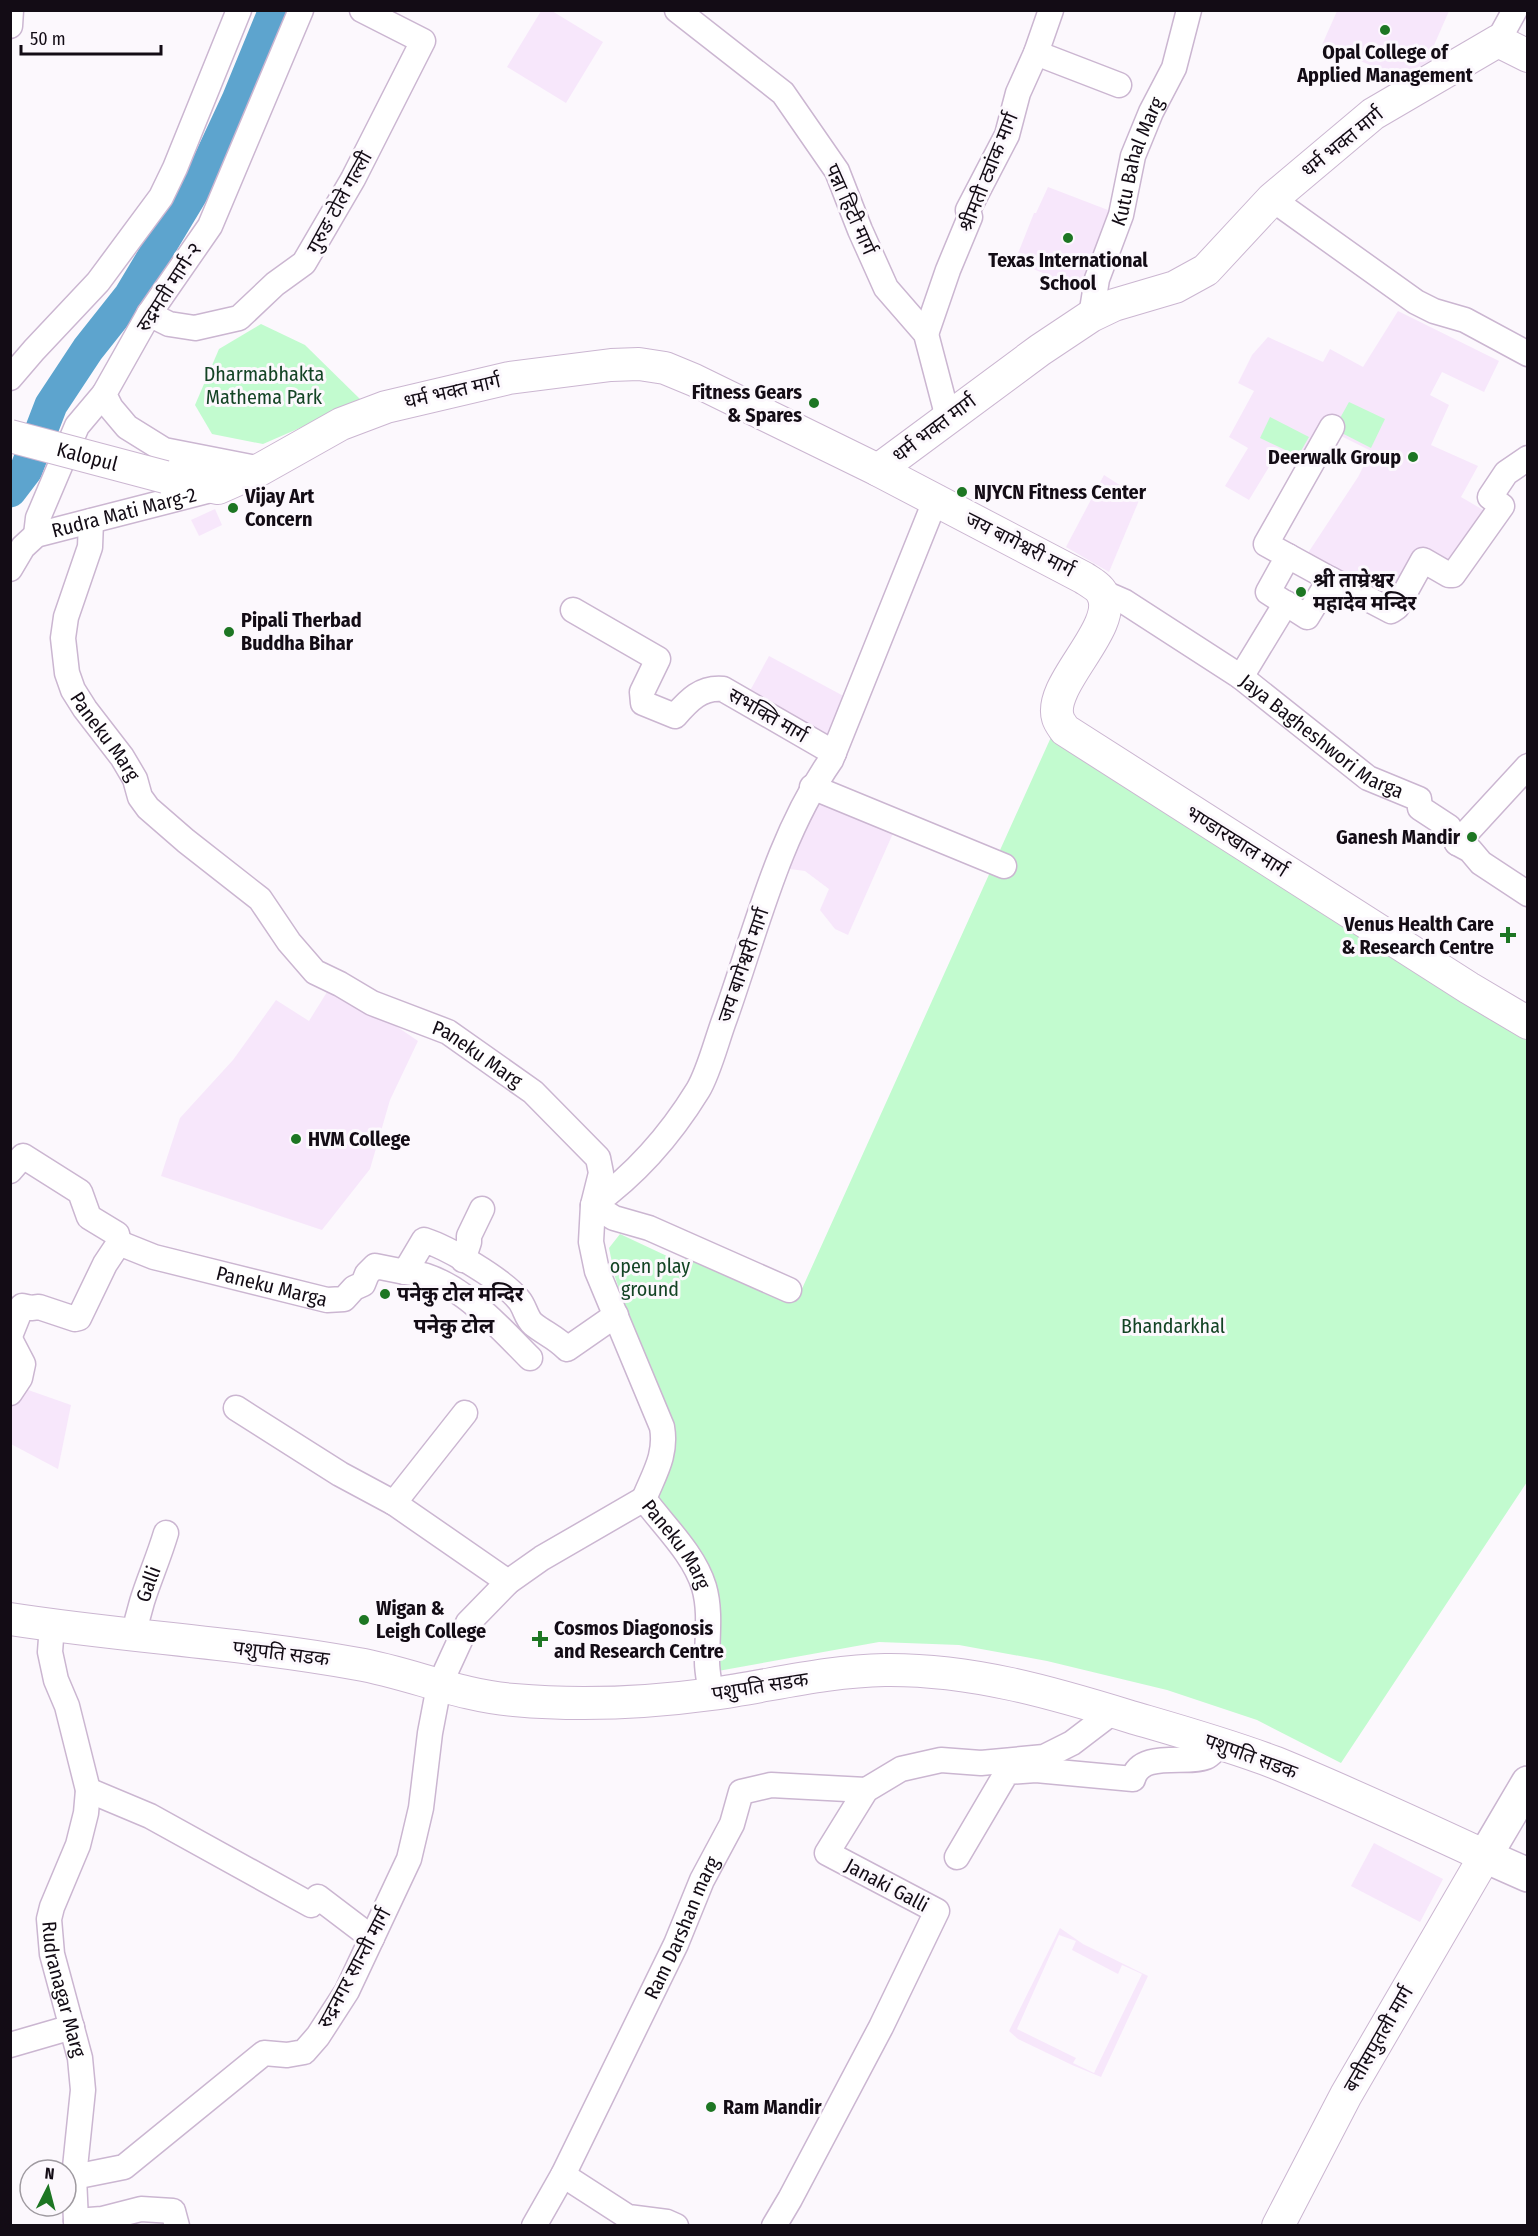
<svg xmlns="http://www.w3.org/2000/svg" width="1538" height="2236" font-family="'Fira Sans Condensed','Noto Sans Devanagari',sans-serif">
<rect width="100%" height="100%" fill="#fcf8fd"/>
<!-- built -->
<g fill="#f7e7fb" fill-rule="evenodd">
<path d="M541,11H552L603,42L566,103L507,67Z"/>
<path d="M1337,11V10L1449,11L1431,52L1438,56L1401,78L1322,45Z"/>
<path d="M1048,187L1121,215L1089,293L1015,261L1034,213H1036Z"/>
<path d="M1398,311L1499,361L1484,392L1442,372L1430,395L1449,405L1431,445L1478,466L1461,497L1485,511L1451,566L1443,561L1390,603L1306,556L1358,477L1371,451L1341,436L1309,465L1278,452L1249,500L1225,486L1248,448L1229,437L1254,391L1238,383L1252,355L1268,337L1323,362L1330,349L1363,367Z"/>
<path d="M1104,475L1140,498L1109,572L1066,547Z"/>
<path d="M215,509L222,525L199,536L191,520Z"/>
<path d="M769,656L851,700L828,745L746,698Z"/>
<path d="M813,798L894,831L848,935L835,929L820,910L829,889L805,871L782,868Z"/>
<path d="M327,992L349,994L418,1041L390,1100L370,1169L322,1230L161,1176L180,1118L233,1060L276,1000L309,1021Z"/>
<path d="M14,1385L71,1405L58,1469L11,1444V1391Z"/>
<path d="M1374,1843L1443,1879L1420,1922L1351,1886Z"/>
<path d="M1060,1928L1083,1944L1148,1976L1101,2077L1072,2065L1018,2039L1009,2031ZM1059,1935L1076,1941L1072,1950L1118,1974L1122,1965L1142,1974L1094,2073L1073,2063L1076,2058L1017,2029Z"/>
</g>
<!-- green -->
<g fill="#c2fbcf">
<path d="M261,324L305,345L362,401L263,444L212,434L195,405L219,349Z"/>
<path d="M1349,402L1385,419L1371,448L1334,429Z"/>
<path d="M1270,417L1309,437L1298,456L1260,438Z"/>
<path d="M1052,735L1527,1041V1482L1341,1763L1257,1720L1167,1690L1047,1661L959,1645L879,1642L718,1671L714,1598L648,1497L669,1435L615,1277L609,1248L620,1234L684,1264L687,1254L794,1296L801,1291Z"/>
</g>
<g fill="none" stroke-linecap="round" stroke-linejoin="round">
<!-- river -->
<path stroke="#5da4ce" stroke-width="33" d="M10,491L26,470L51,405L88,349L130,296L205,171L238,100L275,10"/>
<!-- minor casing -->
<g stroke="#cbb6d1" stroke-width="27">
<g id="minor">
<path d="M677,10L783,93L837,171L860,230L886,288L926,334L948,418"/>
<path d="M10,26L11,10"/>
<path d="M1498,41L1515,10"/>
<path d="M1036,53L1119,85"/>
<path d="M1272,199L1416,302L1434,311L1465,320L1528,354"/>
<path d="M149,314L169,324L195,328L239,318L275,284L304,263L353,179L423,41L362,10"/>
<path id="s1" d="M1091,316L1097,279L1121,215L1133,156L1151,112L1174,68L1189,10"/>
<path d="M926,334L948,270L970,217L968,210L1007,135L1018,93L1036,53L1051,10"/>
<path d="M10,378L34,350L98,282L161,197L175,168L239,10"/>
<path d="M261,469L164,450L127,427L111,408L104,394L149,314L210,226L301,10"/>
<path id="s2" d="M91,521L90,547L66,617L63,638L67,673L73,690L85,709L122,757L135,779L140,797L148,808L186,841L260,899L289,942L315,972L340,984L372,1003L448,1032L533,1092L598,1158L601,1173L593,1205L591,1242L597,1271L662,1427C667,1455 654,1474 644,1499C664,1526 694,1554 704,1587C711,1611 707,1637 707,1662C707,1673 710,1684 711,1694"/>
<path d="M36,535L38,518L77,426L104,394"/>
<path d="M1288,556L1330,579L1307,617L1268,592Z"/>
<path d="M1288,556L1266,544L1332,427"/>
<path id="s3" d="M10,569L23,547L36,535L215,489"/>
<path d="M1330,579L1391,611L1397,607L1423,560L1449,575H1453L1502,506L1490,497L1506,473L1528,458"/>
<path id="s4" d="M1102,592L1125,602L1241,677L1368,778L1419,799L1420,808L1449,827L1457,843L1470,850L1481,863L1528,894"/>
<path d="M573,610L658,659L642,692L643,703L675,716C689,700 701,687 723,689L834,753"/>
<path d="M1241,677L1286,603"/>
<path d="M812,787L1004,866"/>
<path d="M1457,843L1528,766"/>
<path d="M10,1171L23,1156L80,1192L89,1217L117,1234L119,1243L105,1264L79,1318L75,1319L39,1307L31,1308L22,1306L10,1336"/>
<path id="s5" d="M119,1243L154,1257L327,1300L344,1299L354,1288L363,1284L367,1274L375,1266L405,1272L424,1240C449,1248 503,1280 519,1300C525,1307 526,1318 533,1324C544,1333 557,1338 567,1349L616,1315"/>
<path d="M463,1260L469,1242V1236L482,1209"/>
<path d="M405,1272C455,1275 496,1324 530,1358"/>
<path d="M789,1290L649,1228L614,1218L593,1205C635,1175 671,1134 698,1090C709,1072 717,1039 725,1018C756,931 778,836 831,760L935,501"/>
<path d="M10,1339L23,1364L20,1378L10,1393"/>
<path d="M236,1408L340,1474L394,1503"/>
<path d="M465,1413L394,1503L508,1582"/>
<path id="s6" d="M52,1625L50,1652L56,1680L67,1706L88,1790L86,1813L78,1845L52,1907L49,1919L52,1954L80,2058L83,2090L74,2177L76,2221"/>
<path id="s7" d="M134,1636C140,1597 155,1570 166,1533"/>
<path d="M88,1790L150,1816L311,1905L318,1897L372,1938"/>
<path d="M957,1857L1007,1772L1036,1770L1133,1779C1140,1750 1187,1765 1206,1757C1211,1755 1216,1748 1220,1745"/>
<path d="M10,2045L72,2027"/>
<path d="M563,2175L628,2217L667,2222L676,2226"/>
<path d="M74,2177L124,2167L264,2053L287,2055L304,2052L318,2036L347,1991L409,1859L421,1808L430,1733L439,1686L468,1623L508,1582L542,1558L644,1499"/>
<path d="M76,2221L102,2219L141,2209L173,2211L177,2226"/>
<path id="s8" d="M534,2226L563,2175L676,1944L702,1880L732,1824L741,1792L771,1785L866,1790"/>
<path d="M774,2226L790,2199L881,2027L937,1911L827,1853L866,1790L901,1769L941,1760L981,1763L1044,1757L1072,1743L1114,1711"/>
</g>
</g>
<!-- major casing -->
<g stroke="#cbb6d1" stroke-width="34">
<g id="major">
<path d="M878,470L1040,350L1091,316L1114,305L1175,287L1206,270L1272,199L1373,114L1498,41L1528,56"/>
<path d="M165,477L218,488L261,469L341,424L386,407L509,378L611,365L639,364L665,368L694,380L878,470L1084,578C1090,582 1099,587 1102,593C1121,626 1047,684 1058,718C1059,722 1063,727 1065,730L1469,988L1528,1023"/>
<path d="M10,1619C126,1637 243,1643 358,1664C410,1673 460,1696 514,1700C580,1706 646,1703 712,1694C769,1686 827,1671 885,1670C970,1669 1050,1692 1131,1717C1179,1731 1229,1745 1276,1763C1347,1792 1416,1824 1485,1856L1346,2095L1278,2226"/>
</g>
</g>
<!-- highway casing -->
<g stroke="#cbb6d1" stroke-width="36">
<path id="highway" d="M1528,1783L1485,1856L1528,1875"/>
</g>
<!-- minor -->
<use href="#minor" stroke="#fff" stroke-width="24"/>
<!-- major -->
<use href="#major" stroke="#fff" stroke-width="32"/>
<!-- highway -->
<use href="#highway" stroke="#fff" stroke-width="33"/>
<!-- major-bridge casing -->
<g stroke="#cbb6d1" stroke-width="34" stroke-linecap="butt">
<g id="major-bridge">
<path id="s9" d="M10,436L165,477"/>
</g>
</g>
<!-- major-bridge -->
<use href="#major-bridge" stroke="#fff" stroke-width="32"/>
</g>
<!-- markers -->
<g fill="#1d7623" stroke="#fcf8fd" stroke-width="2">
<circle cx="1385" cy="30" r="6"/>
<circle cx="1068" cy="238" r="6"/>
<circle cx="814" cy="403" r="6"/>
<circle cx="1413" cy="457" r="6"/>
<circle cx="962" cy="492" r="6"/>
<circle cx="233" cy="508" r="6"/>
<circle cx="1301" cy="592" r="6"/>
<circle cx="229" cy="632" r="6"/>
<circle cx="1472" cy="837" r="6"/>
<path d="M1505 926h6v6h6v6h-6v6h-6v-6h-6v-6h6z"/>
<circle cx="296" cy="1139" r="6"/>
<circle cx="385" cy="1294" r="6"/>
<circle cx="364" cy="1620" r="6"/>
<path d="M537 1630h6v6h6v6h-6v6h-6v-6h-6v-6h6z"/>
<circle cx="711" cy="2107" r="6"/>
</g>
<g text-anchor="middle" stroke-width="6" stroke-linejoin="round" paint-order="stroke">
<!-- poi labels -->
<g font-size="20" font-weight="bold" fill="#130c15" stroke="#fcf8fd" text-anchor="start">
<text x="1385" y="59" text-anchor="middle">Opal College of<tspan x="1385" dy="23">Applied Management</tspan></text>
<text x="1068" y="267" text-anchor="middle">Texas International<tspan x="1068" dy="23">School</tspan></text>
<text x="802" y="399" text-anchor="end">Fitness Gears<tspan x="802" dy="23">&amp; Spares</tspan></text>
<text x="1401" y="464" text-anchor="end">Deerwalk Group</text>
<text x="974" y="499">NJYCN Fitness Center</text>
<text x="245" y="503">Vijay Art<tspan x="245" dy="23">Concern</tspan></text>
<text x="1313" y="587">श्री ताम्रेश्वर<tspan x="1313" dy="23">महादेव मन्दिर</tspan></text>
<text x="241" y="627">Pipali Therbad<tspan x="241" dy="23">Buddha Bihar</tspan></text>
<text x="1460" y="844" text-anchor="end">Ganesh Mandir</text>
<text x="1494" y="931" text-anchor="end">Venus Health Care<tspan x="1494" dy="23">&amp; Research Centre</tspan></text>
<text x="308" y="1146">HVM College</text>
<text x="397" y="1301">पनेकु टोल मन्दिर</text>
<text x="376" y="1615">Wigan &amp;<tspan x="376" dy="23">Leigh College</tspan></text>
<text x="554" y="1635">Cosmos Diagonosis<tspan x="554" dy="23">and Research Centre</tspan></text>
<text x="723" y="2114">Ram Mandir</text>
</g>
<!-- street labels -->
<g font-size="20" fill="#130c15" stroke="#fcf8fd">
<text transform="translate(1342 142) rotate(-39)" y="7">धर्म भक्त मार्ग</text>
<text dy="7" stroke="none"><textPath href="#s1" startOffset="162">Kutu Bahal Marg</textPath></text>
<text transform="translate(988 172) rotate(-68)" y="7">श्रीमती ट्यांक मार्ग</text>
<text transform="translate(339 202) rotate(-61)" y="7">गुरुङ टोले गल्ली</text>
<text transform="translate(851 209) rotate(66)" y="7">पन्ना हिटी मार्ग</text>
<text transform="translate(169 287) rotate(-57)" y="7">रुद्रमती मार्ग-२</text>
<text transform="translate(452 391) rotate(-13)" y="7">धर्म भक्त मार्ग</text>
<text transform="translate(934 428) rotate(-37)" y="7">धर्म भक्त मार्ग</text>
<text dy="7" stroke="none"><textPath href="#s9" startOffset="80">Kalopul</textPath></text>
<text dy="7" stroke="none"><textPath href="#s3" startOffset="134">Rudra Mati Marg-2</textPath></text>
<text transform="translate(1020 544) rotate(27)" y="7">जय बागेश्वरी मार्ग</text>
<text transform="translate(768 715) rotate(30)" y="7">सभक्ति मार्ग</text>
<text dy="7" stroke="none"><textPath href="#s4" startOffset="264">Jaya Bagheshwori Marga</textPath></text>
<text dy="7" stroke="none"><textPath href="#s2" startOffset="231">Paneku Marg</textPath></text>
<text transform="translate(1237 841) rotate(32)" y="7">भण्डारखाल मार्ग</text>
<text transform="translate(743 965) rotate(-71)" y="7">जय बागेश्वरी मार्ग</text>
<text dy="7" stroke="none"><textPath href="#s2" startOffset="734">Paneku Marg</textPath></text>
<text dy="7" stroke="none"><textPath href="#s5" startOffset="159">Paneku Marga</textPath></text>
<text dy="7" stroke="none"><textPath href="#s2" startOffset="1310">Paneku Marg</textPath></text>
<text dy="7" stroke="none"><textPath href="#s7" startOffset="54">Galli</textPath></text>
<text transform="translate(281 1653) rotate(7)" y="7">पशुपति सडक</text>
<text transform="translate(760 1686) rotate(-9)" y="7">पशुपति सडक</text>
<text transform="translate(1251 1756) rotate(20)" y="7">पशुपति सडक</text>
<text transform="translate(887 1885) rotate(28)" y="7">Janaki Galli</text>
<text dy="7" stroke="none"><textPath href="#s8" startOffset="333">Ram Darshan marg</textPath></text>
<text transform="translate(354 1968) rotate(-62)" y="7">रुद्रनगर सान्ती मार्ग</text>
<text dy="7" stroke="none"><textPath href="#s6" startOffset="378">Rudranagar Marg</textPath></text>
<text transform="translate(1378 2039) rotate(-60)" y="7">बत्तीसपुतली मार्ग</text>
</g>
<!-- park labels -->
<g font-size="20" fill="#144425" stroke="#fcf8fd">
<text x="264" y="381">Dharmabhakta<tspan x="264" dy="23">Mathema Park</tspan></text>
<text x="650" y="1273">open play<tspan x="650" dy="23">ground</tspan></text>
<text x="1173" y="1333">Bhandarkhal</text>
</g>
<!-- neighbourhood labels -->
<g font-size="21" font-weight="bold" fill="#130c15" stroke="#fcf8fd">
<text x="454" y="1333">पनेकु टोल</text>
</g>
</g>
<!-- border -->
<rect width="1538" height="2236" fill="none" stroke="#130c15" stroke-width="24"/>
<!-- north arrow -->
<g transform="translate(48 2188) rotate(6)"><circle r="28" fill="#fcf8fd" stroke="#9f9aa0" stroke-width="1.5"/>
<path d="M0-4.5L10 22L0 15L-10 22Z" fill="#1d7623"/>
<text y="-9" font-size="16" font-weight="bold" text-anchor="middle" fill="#130c15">N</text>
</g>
<!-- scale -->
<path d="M21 45v9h140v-9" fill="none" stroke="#130c15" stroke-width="3"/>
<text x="30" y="45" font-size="18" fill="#130c15" stroke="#fcf8fd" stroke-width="4.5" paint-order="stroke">50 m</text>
</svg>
